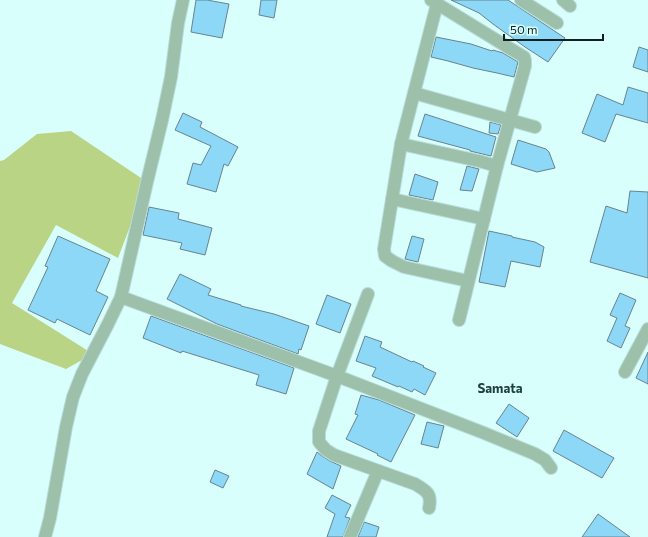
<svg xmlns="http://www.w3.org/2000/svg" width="648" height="537" font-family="Commissioner,sans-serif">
<rect width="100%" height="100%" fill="#d9fffc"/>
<!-- forest -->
<path fill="#b9d484" d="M71,131L147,182L118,258L56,225L12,303L93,354L66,369L0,344V161L4,160L37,134Z"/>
<!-- building -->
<g fill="#8dd7f7" stroke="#678491">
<path d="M196,0H207L229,4L222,38L191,32Z"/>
<path d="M261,0H277L274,18L259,15Z"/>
<path d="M451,0H508L565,38L548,62L525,47L493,24L479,13Z"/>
<path d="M436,37L471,44L492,51L493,50L503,53L518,62L514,77L497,73L473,68L448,61L431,57Z"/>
<path d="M639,47L648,50V72L633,67Z"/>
<path d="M628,87L648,93V123L616,114L605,142L582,133L597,94L623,105Z"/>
<path d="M183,113L202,122L200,127L238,147L228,166L224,164L216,192L187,184L193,163L201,165L211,146L175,130Z"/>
<path d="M425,114L496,137L491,156L470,151V150L418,136Z"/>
<path d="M490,122L501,125L498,134L489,133Z"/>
<path d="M518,140L546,149L549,152L555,168L537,172L511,164Z"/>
<path d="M467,166L479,169L472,191L460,190Z"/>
<path d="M415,174L438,182L433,200L409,195Z"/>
<path d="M630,191L648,192V278L590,262L606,206L627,213Z"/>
<path d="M149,207L179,213L178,219L212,228L205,255L180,249L182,243L143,235Z"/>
<path d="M489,231L512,236V237L535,242L544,247L540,267L511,261L505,287L479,282Z"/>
<path d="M58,236L110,259L96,291L108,297L90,335L57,319L55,323L28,310L48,267L45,266Z"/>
<path d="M412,236L424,239L418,262L405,259Z"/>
<path d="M180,274L211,289L208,295L241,305V306L274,314L309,326L301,350L299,349L298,354L217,324L167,299Z"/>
<path d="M620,293L636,300L625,326L630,328L621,348L607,341L617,318L610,315Z"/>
<path d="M327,295L351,304L340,333L316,324Z"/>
<path d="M151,316L294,368L286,394L256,385L259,375L182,351L181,353L143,338Z"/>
<path d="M365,336L382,342L380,347L412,362L413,361L424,366L423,367L436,373L425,395L414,389L412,392L399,386L398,387L372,376L376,368L356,361Z"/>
<path d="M648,352V384L636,378Z"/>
<path d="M361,395L379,400L415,415L391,462L377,455L378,454L346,439L358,415L355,414Z"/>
<path d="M509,404L529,418L517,437L496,423Z"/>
<path d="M427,422L444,426L438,448L421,444Z"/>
<path d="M564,430L614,458L602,478L553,451Z"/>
<path d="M317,452L322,456L330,461L341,466L333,489L307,474Z"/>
<path d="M215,470L229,476L223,488L210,482Z"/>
<path d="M332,495L351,505L345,517L350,518L343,537H327L335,514L325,508Z"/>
<path d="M598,514L630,537H582Z"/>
<path d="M364,522L379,527L376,537H358Z"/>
</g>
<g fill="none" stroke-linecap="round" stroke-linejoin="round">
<!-- street casing -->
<g stroke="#b9dbd9" stroke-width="14">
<g id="street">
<path d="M431,0L524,57L525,60V66L497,166L459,320"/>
<path d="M521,0L557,23"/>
<path d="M563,0L570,6"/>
<path d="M437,4L414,93L401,144L384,249L385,256L392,261L404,267L468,281"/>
<path d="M414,93L510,120L535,127"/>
<path d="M401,144L479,161L497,166"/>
<path d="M392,199L484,219"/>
<path d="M368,294L337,376L319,431V442L326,450L334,455L415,484C427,491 432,494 429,508"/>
<path d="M121,297L337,376L484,433L535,454L545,460L551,468"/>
<path d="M625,372L648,329"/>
<path d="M45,537L50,518L66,427L73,397L82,374L108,324L121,297L147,182L162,120L171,77L178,23L183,0"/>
<path d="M350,537L378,471"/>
</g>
</g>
<!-- street -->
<use href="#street" stroke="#9dc0ab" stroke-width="12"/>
</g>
<g text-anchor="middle" stroke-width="4" stroke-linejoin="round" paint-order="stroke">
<!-- quarter labels -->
<g font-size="13" font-weight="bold" fill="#1f403f" stroke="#d9fffc">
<text x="500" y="393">Samata</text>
</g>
</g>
<!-- scale -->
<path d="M504 34v6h99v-6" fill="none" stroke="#111f1f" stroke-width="2"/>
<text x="510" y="34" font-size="12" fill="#111f1f" stroke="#d9fffc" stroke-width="3" paint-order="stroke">50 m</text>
</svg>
